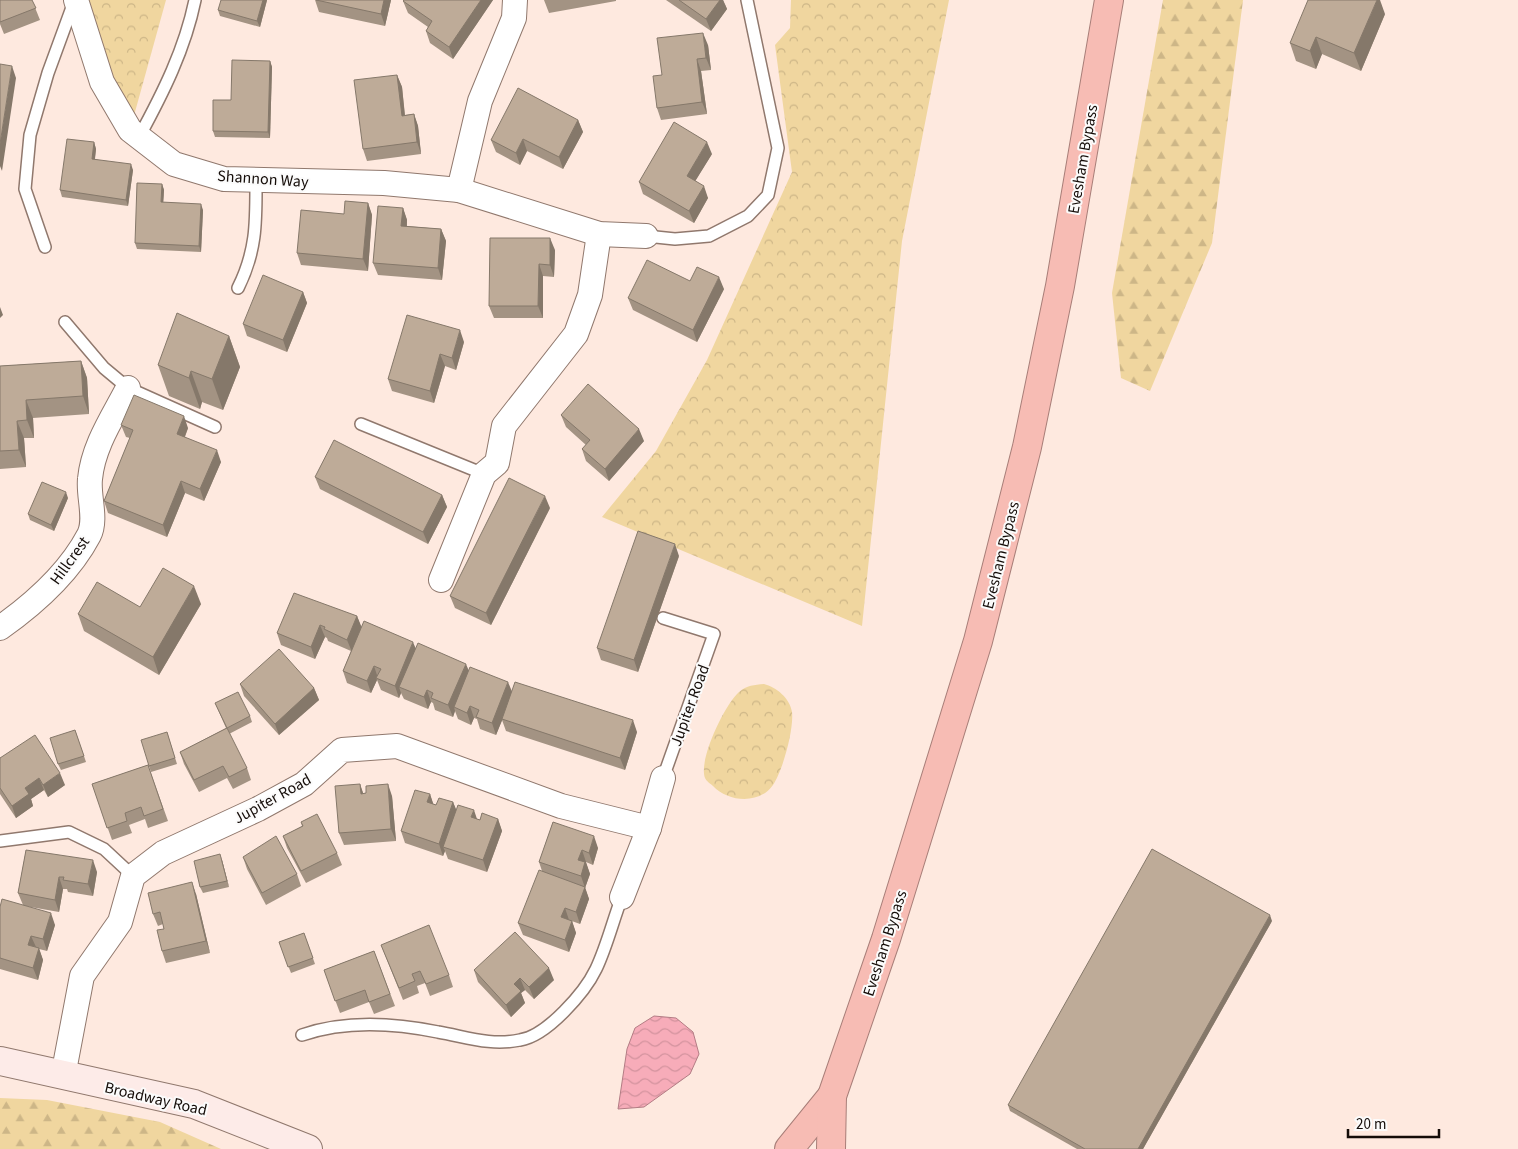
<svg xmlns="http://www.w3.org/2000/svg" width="1518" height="1149" font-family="'Source Sans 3',sans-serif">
<defs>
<pattern id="forest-firs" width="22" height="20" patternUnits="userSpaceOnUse" patternTransform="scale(1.25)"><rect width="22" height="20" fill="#f0d69f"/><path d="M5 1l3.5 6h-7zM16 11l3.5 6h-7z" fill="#cdb687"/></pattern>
<pattern id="park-crowns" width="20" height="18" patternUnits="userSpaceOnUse" patternTransform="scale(1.25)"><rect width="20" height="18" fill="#f0d69f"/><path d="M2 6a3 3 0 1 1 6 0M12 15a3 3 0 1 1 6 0" fill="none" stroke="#cdb687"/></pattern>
<pattern id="water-waves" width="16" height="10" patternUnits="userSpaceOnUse" patternTransform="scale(1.25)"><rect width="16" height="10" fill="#f7acb9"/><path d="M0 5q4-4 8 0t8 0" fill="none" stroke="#d3939e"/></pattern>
</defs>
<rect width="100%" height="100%" fill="#fee9df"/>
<!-- forest -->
<g fill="url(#forest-firs)">
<path d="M1163,0H1243L1212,243L1150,391L1121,378L1112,293Z"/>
<path d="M0,1098L47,1100L160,1122L221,1149H0Z"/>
</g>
<!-- park -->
<g fill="url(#park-crowns)">
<path d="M76,0H166L130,130Z"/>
<path d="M791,0H949L902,241L862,626L602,517L656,451L707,360L792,172L775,45L790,28Z"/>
<path d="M764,684C776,687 790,698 792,712C794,729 783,770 773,785C759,805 728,802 713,786C711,784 706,781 705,778C698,760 725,704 739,692C747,685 754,685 764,684Z"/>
</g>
<!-- water -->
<path fill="url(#water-waves)" stroke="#b37c84" d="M654,1016L676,1018L693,1032L699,1054L690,1074L644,1107L618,1109L627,1049L635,1028Z"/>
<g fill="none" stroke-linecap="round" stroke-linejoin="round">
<!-- lane casing -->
<g stroke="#90786d" stroke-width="14">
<g id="lane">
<path d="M139,137C163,93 185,49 195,0"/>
<path d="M646,236L675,239L709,236L748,216L768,195L778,148L747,0"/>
<path d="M45,247L25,189L30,135L48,73L74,2"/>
<path d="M238,288C257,250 256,221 256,180"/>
<path d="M65,322L104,368L128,388L215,427"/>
<path d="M361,424L484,474"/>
<path d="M663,778L714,634L663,618"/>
<path d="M0,841L69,832L104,849L133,876"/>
<path d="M302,1035C345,1020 394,1023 438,1032C467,1037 490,1046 520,1040C547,1036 585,992 596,969C607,946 613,920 622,897"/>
</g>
</g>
<!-- street casing -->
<g stroke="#90786d" stroke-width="26">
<g id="street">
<path d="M76,0L102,82L130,130L174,164L224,179L384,183L459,190L599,234L646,236"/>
<path d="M459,190L480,101L514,18L515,0"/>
<path d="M441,580L484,474L497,463L504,426L576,334L590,295L599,234"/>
<path d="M0,628C34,604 69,573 89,535C97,519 88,496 90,479C93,446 113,417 128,388"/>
<path d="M622,897L649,828L663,778"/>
<path d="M63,1076L82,976L120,922L133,876L163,853L258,809L304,784L342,750L397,746L561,806L649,828"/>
</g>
</g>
<!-- secondary casing -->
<g stroke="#90786d" stroke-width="30">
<path id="secondary" d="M0,1061L194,1104L308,1149"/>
</g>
<!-- highway casing -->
<g stroke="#a87e78" stroke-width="30">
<g id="highway">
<path d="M789,1149L832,1096"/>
<path d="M831,1149L832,1096L886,939L978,641L1027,447L1060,286L1109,0"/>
</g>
</g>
<!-- lane -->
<use href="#lane" stroke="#fff" stroke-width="11"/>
<!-- street -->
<use href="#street" stroke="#fff" stroke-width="24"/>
<!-- secondary -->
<use href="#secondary" stroke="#fdebe8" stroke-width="28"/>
<!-- highway -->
<use href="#highway" stroke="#f7bcb4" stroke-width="28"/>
</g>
<!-- wall -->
<g fill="#a39383">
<path d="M0,0H32L40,20L4,34L0,24Z"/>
<path d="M267,0L260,27L220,16L218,10Z"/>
<path d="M315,0H391L385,26L319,12Z"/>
<path d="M493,0L453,59L430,43L426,31L428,27L408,13L403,1Z"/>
<path d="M544,0H616V1L549,13Z"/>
<path d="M666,0H723L727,9L711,31Z"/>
<path d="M1385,14L1361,71L1322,54L1316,69L1296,61L1290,43Z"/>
<path d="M708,45L711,70L701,71L707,114L661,120L657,108Z"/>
<path d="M270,61L272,67L270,138L215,137L213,131L231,100Z"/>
<path d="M397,75L402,87L405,115L414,114L418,126L421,154L367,161L363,149Z"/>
<path d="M578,120L583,132L563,169L527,151L520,165L496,152L491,140Z"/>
<path d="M94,142L96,149L95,159L133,170L128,206L62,197L60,190Z"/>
<path d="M712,154L695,181L708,198L694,223L643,194L639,182Z"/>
<path d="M162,184L164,190L163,202L203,210L201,252L137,249L135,243Z"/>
<path d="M368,203L372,215L368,271L301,265L297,253L344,214Z"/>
<path d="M403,208L407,220V226L441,229L446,241L442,280L378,275L373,263Z"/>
<path d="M555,250L554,277L543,276V318H494L489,306Z"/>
<path d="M690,281L724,289L697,342L633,310L628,298Z"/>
<path d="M303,292L307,303L287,352L247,336L243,324Z"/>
<path d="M229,336L240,367L223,410L202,402L200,409L169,396L158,365Z"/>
<path d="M464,342L456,370L445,366L434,403L392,391L388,379Z"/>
<path d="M81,361L87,378L89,414L33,418L34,438H24L26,467L0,469V366Z"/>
<path d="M561,415L644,441L609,481L586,461L582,449L586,445L566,427Z"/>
<path d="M121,425L188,428L185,437L221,462L204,501L185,493L167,537L108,513L104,501L130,438L126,437Z"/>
<path d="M315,477L442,495L447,507L428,544L320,489Z"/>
<path d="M68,498L54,531L30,520L28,514Z"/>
<path d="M550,508L491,625L455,608L450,596Z"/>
<path d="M679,556L638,672L601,660L597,648Z"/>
<path d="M201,604L159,675L84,631L78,614L140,607Z"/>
<path d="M357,616L361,627L416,649L469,671L511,691L637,732L625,770L506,731L502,720L496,735L480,729L477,719L474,718L471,725L458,719L455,711L453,717L435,710L433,703L431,702L428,709L404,699L401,693L399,698L381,690L377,680L371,693L347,683L343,671L351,651L328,641L327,638L325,637L315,659L281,645L277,633Z"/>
<path d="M240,684L314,688L319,700L279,735L244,696Z"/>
<path d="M215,703L250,716L252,722L229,734L247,768L251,780L233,789L227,778L199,792L184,764L180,752L226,728Z"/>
<path d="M75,730L86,762L61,770L58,764Z"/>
<path d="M167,732L177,764L151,772L149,766Z"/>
<path d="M0,758L65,785L48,797L44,790L31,799L33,806L16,818L0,794Z"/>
<path d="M148,765L168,821L148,828L145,819L129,825L132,833L112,840L92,784Z"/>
<path d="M360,784L363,793L392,796L396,841L344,845L339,833Z"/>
<path d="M430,794L433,804L436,805L453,802L456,810L477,819L480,820L498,819L502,831L487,872L448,859L445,851L443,856L405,843L401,831Z"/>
<path d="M301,822L337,853L342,865L306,883L287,848L283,836L302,826Z"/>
<path d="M553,822L598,848L593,865L586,862V863L590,874L585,888L589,899L580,924L569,920L572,921L576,933L569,952L523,935L518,923L542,871L539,862Z"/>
<path d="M26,850L97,872L93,896L68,892L67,889H63L59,912L25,906L55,925L47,951L39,949L43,960L38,980L0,969V907L23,905L18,893Z"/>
<path d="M243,857L297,874L301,886L266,905L247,869Z"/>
<path d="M222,860L229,887L203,893L200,887Z"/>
<path d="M196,894L210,953L166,963L162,951L164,929L163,924L158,926L153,914Z"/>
<path d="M1272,921L1143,1149H1077L1010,1111L1008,1105Z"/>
<path d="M304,933L315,964L291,973L279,942Z"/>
<path d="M381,945L449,975L453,987L430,996L425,983L417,986L419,993L403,1000Z"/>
<path d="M374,951L395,1006L374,1014L369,1002L340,1013L324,970Z"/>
<path d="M474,970L554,980L534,999L525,990L521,993L525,1003L511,1017L478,982Z"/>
</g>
<!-- shaded-wall -->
<g fill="#85786a">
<path d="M263,0H267L260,27L257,21Z"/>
<path d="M384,0H391L385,26L381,14Z"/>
<path d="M481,0H493L453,59L449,47Z"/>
<path d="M720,0H723L727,9L711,31L706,19Z"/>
<path d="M1377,0H1380L1385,14L1361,71L1354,53Z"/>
<path d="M703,33L708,45L711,70L706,58Z"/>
<path d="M1316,37L1322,54L1316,69L1310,51Z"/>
<path d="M697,59L701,71L707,114L702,102Z"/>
<path d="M270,61L272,67L270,138L268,132Z"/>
<path d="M12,66L16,78L2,171L0,166V144Z"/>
<path d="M397,75L402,87L406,128L402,116Z"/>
<path d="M414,114L418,126L421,154L417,142Z"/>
<path d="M578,120L583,132L563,169L559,157Z"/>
<path d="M523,139L527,151L520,165L516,153Z"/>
<path d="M94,142L96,149L94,165L92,159Z"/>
<path d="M707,142L712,154L691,188L687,176Z"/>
<path d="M131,164L133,170L128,206L126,200Z"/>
<path d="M162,184L164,190L163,208L161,202Z"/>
<path d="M704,186L708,198L694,223L689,211Z"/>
<path d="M368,203L372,215L368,271L363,259Z"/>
<path d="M201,204L203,210L201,252L199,246Z"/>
<path d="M403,208L407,220L406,238L401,226Z"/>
<path d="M441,229L446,241L442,280L438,268Z"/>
<path d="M550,238L555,250L554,277L550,265Z"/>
<path d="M539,264L543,276V318L538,306Z"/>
<path d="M719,277L724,289L697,342L693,330Z"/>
<path d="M303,292L307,303L287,352L283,340Z"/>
<path d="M0,307L3,315L0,318Z"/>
<path d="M460,330L464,342L456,370L452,358Z"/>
<path d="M229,336L240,367L223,410L212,379Z"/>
<path d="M440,354L445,366L434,403L430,391Z"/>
<path d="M81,361L87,378L89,414L83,396Z"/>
<path d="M191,371L202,402L200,409L189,378Z"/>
<path d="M26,400L33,418L34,438L27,420Z"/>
<path d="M184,416L188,428L181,446L177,434Z"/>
<path d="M17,421L24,438L26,467L19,450Z"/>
<path d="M639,429L644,441L609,481L605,469Z"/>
<path d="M217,450L221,462L204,501L200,489Z"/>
<path d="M181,481L185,493L167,537L163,525Z"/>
<path d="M66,492L68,498L54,531L51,525Z"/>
<path d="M442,495L447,507L428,544L423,532Z"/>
<path d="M545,496L550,508L491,625L486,613Z"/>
<path d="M675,544L679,556L638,672L634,660Z"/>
<path d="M194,586L201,604L159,675L153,657Z"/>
<path d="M357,616L362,628L352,652L347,640Z"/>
<path d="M320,625L325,637L315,659L311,647Z"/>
<path d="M413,642L418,654L399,687L401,693L399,698L395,686Z"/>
<path d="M466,664L471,676L454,707L455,711L453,717L448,705Z"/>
<path d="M374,666L378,678H376L377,680L371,693L367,681Z"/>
<path d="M508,682L513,694L496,735L492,723Z"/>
<path d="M314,688L319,700L279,735L275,724Z"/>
<path d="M427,690L431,702L428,709L424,697Z"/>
<path d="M470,706L474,718L471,725L467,713Z"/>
<path d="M633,720L637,732L625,770L620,758Z"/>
<path d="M60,773L65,785L48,797L43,785Z"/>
<path d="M39,778L44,790L31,799L33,806L16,818L12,806L25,788Z"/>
<path d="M360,784L364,796L361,794Z"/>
<path d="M388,784L392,796L396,841L391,829Z"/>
<path d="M430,794L434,806L427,802Z"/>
<path d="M453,802L458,814L443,847L445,851L443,856L439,844Z"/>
<path d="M474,810L478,822L471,817Z"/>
<path d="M498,819L502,831L487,872L483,860Z"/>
<path d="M594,836L598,848L593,865L589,853Z"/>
<path d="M582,850L590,874L585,888L581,876L578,860Z"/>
<path d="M220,854L222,860L229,887L227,881Z"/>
<path d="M93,860L97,872L93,896L88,884Z"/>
<path d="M59,877L63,889L59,912L55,900Z"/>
<path d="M192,882L196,894L210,953L206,941Z"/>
<path d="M585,887L589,899L580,924L576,912Z"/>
<path d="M565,908L569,920L561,917Z"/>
<path d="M51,913L55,925L47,951L43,939Z"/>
<path d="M1270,915L1272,921L1143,1149H1138Z"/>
<path d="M572,921L576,933L569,952L565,940Z"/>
<path d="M31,936L36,947L28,945Z"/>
<path d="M39,948L43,960L38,980L33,968Z"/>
<path d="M549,968L554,980L534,999L529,987Z"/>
<path d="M520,978L525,990L521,993L525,1003L511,1017L506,1005L514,984Z"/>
</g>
<!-- building -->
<g fill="#beab98" stroke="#85786a">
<path d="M0,0H32L36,8L0,22Z"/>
<path d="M221,0H263L257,21L218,10Z"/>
<path d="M316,0H384L381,14Z"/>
<path d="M404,0H481L449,47L426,31L432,21L403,1Z"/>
<path d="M679,0H720L706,19Z"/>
<path d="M1308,0H1377L1354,53L1316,37L1310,51L1290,43Z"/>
<path d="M703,33L706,58L697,59L702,102L657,108L653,76L662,75L657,38Z"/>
<path d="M232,60L270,61L268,132L213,131V100H231Z"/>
<path d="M0,64L12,66L0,144Z"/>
<path d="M397,75L402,116L414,114L417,142L363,149L354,80Z"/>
<path d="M518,88L578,120L559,157L523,139L516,153L491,140Z"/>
<path d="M674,122L707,142L687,176L704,186L689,211L639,182Z"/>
<path d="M67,139L94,142L92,159L131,164L126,200L60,190Z"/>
<path d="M137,183L162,184L161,202L201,204L199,246L135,243Z"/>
<path d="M345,201L368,203L363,259L297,253L301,210L344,214Z"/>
<path d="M378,206L403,208L401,226L441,229L438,268L373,263Z"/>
<path d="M490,238H550V265L539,264L538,306H489Z"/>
<path d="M647,260L690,281L697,267L719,277L693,330L628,298Z"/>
<path d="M263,275L303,292L283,340L243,324Z"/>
<path d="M177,313L229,336L212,379L191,371L189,378L158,365Z"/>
<path d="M407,315L460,330L452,358L440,354L430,391L388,379Z"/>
<path d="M81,361L83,396L26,400L27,420L17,421L19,450L0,451V366Z"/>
<path d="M588,384L639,429L605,469L582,449L590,440L561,415Z"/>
<path d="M134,395L184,416L177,434L217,450L200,489L181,481L163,525L104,501L133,430L121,425Z"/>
<path d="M334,440L442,495L423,532L315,477Z"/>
<path d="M509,478L545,496L486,613L450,596Z"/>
<path d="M42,482L66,492L51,525L28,514Z"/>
<path d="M638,531L675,544L634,660L597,648Z"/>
<path d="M163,568L194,586L153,657L78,614L97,582L140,607Z"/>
<path d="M294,593L357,616L347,640L324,629L325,627L320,625L311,647L277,633Z"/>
<path d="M364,621L413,642L395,686L376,678L381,669L374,666L367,681L343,671Z"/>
<path d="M418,643L466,664L448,705L431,698L433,693L427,690L424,697L399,687Z"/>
<path d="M279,649L314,688L275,724L240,684Z"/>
<path d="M470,667L508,682L492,723L476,717L479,710L470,706L467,713L454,707Z"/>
<path d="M515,682L633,720L620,758L502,719Z"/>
<path d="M238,692L250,716L227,728L215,703Z"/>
<path d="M227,728L247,768L229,777L223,766L194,780L180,752Z"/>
<path d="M75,730L84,756L58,764L50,738Z"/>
<path d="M167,732L175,758L149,766L141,740Z"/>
<path d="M35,735L60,773L43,785L39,778L25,788L29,794L12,806L0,788V758Z"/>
<path d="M148,765L163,809L144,816L141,807L125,813L127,821L107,828L92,784Z"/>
<path d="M360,784L361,794L366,793V786L388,784L391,829L339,833L335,786Z"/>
<path d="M415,790L430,794L427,802L436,805L439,798L453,802L439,844L401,831Z"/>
<path d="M458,805L474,810L471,817L480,820L482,813L498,819L483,860L443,847Z"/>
<path d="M317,814L337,853L301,871L283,836L303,826L301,822Z"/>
<path d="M553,822L594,836L589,853L582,850L578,860L585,862L581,876L539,862Z"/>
<path d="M276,836L297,874L262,893L243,857Z"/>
<path d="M1152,849L1270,915L1138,1149H1085L1008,1105Z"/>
<path d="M26,850L93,860L88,884L63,880L64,877H59L55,900L18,893Z"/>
<path d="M220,854L227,881L200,887L194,861Z"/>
<path d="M539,870L585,887L576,912L565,908L561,917L572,921L565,940L518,923Z"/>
<path d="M192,882L206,941L162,951L157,930L164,929L160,912L153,914L148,893Z"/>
<path d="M2,899L51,913L43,939L31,936L28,945L39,948L33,968L0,958V907Z"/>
<path d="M429,925L449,975L426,984L420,971L412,974L415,981L399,988L381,945Z"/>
<path d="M515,932L549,968L529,987L520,978L514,984L521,991L506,1005L474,970Z"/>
<path d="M304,933L313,958L288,967L279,942Z"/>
<path d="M374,951L390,994L369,1002L365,990L335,1001L324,970Z"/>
</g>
<g text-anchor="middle" stroke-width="4" stroke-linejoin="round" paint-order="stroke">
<!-- street labels -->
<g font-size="16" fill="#140c08" stroke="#fbfbfb">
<text transform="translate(1082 159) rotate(-80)" y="6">Evesham Bypass</text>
<text transform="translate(263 178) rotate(4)" y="6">Shannon Way</text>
<text transform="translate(1000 555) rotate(-76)" y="6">Evesham Bypass</text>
<text transform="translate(69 560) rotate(-54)" y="6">Hillcrest</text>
<text transform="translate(689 705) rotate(-70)" y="6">Jupiter Road</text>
<text transform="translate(272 798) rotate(-29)" y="6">Jupiter Road</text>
<text transform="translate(884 943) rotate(-72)" y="6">Evesham Bypass</text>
<text transform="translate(156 1098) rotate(13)" y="6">Broadway Road</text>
</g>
</g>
<!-- scale -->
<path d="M1348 1129v8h91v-8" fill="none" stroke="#140c08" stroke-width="2.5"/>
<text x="1356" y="1129" font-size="15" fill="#140c08" stroke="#fbfbfb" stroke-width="4" paint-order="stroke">20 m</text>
</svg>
